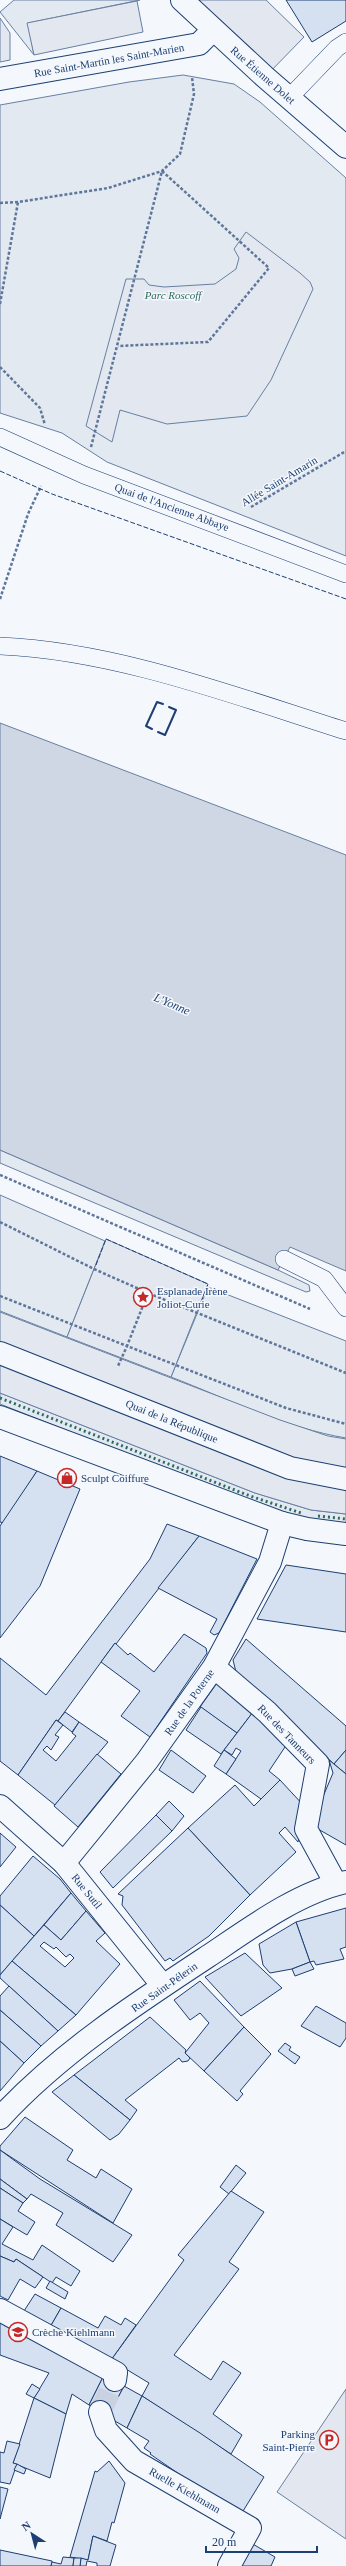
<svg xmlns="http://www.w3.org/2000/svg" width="346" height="2566" font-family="Georgia,serif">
<rect width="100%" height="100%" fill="#f4f7fb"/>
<!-- green -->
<g fill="#e3e9f0" stroke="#687fa3">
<path d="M14,0H140L28,23L34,55L0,12Z"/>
<path d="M183,75L234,84L260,102L346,178V556L107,462L62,433L0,413V105L129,82Z"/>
<path d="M0,1150L278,1270L309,1285L310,1291L306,1292L282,1282L0,1163Z"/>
<path d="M0,1195L105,1241L67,1337L0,1311Z"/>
<path d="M208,1287L346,1341V1438C286,1428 228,1399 171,1377Z"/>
<path d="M0,1393L255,1493L311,1510L346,1514V1524L309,1520L251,1503L0,1404Z"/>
</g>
<!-- parking -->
<g fill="#e3e8f0" stroke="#687fa3">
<path d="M182,0H266L304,37L265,77Z"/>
<path d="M137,1L143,32L34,55L27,23Z"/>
<path d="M0,18L10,33V60L0,62Z"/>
<path d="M246,232L300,273L310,282L313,289L271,380L247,416L167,424L120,410L112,442L86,426L126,279H144L149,285L164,287L215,284L236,269L239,258L234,249Z"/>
<path d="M106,1239L208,1284L171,1377L67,1337Z"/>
<path d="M0,1312L280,1420L328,1436L346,1439V1514L311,1510L255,1493L0,1393Z"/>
<path d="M346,2389V2539L277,2492Z"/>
</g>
<!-- water -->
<path fill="#cfd7e4" stroke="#687fa3" d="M0,723L346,855V1271L290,1247L278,1270L0,1150Z"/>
<!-- building -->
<g fill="#d5e0f0" stroke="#1d3f73" fill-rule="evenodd">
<path d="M286,0H346V21L312,42Z"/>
<path d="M0,1456L37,1471L4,1523L0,1522Z"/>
<path d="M37,1471L80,1489L40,1586L0,1638V1526Z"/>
<path d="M167,1524L199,1536L116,1644L115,1643L58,1721L56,1720L18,1775L0,1761V1658L46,1695L150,1559Z"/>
<path d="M199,1536L257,1559L219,1633L214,1635L210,1632L217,1619L158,1588Z"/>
<path d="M286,1565L346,1574V1632L257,1619Z"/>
<path d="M184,1634L206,1648L207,1653L150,1737L121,1716L140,1691L101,1662L115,1643L128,1655L130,1653L154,1672Z"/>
<path d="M246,1639L346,1726V1750L334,1764L237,1676L233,1660Z"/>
<path d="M217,1683L253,1712L237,1733L200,1707Z"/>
<path d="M201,1707L237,1733L221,1754L186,1730Z"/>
<path d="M65,1712L79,1722L72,1732L58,1721Z"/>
<path d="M253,1712L287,1744L269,1771L280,1780L261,1799L226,1774L241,1751L236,1748L232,1755L224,1750Z"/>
<path d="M56,1720L63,1725L55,1735L59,1737L51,1750L47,1746L43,1750L56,1761L76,1736L72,1733L79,1722L108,1742L55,1805L18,1775Z"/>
<path d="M171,1750L206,1776L193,1793L159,1770Z"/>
<path d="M224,1750L236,1759L226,1774L214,1766Z"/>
<path d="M346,1750V1774L334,1764Z"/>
<path d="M97,1754L121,1774L78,1827L54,1806Z"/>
<path d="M329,1760L346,1774V1845L311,1825L333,1773Z"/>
<path d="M280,1780L305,1807L298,1842L285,1827L279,1833L296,1852L250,1895L188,1828L235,1785L254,1806Z"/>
<path d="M169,1801L184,1816L172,1831L156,1815Z"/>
<path d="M156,1815L172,1831L113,1888L100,1872Z"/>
<path d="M188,1828L250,1895L209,1936L173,1961L170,1958L165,1961L122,1905L123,1896L118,1894Z"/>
<path d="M0,1833L16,1847L0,1867Z"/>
<path d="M33,1856L60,1879L71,1893L34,1936L0,1905V1896Z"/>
<path d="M71,1893L86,1911L61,1940L44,1925Z"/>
<path d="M0,1905L34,1936L0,1975Z"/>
<path d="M346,1908V1947L340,1949L344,1959L316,1965L314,1961L310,1962L296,1922Z"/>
<path d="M86,1911L105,1933L96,1941L120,1964L76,2015L12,1961L44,1925L61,1940ZM44,1942L54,1949L56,1947L66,1957L70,1954L74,1958L65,1967L40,1946Z"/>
<path d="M296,1922L310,1962L292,1969L270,1973L263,1965L259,1944Z"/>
<path d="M245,1953L282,1988L241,2016L205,1977Z"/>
<path d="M12,1961L76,2015L58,2031L0,1978V1975Z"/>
<path d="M310,1962L314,1969L295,1976L292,1969Z"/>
<path d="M200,1981L244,2027L204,2071L185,2053L209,2023L200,2013L190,2020L174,2000Z"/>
<path d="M9,1986L58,2031L41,2046L0,2010V1996Z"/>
<path d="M316,2006L346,2023V2038L340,2047L301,2026Z"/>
<path d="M0,2010L41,2046L24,2063L0,2041Z"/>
<path d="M150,2017L186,2050L185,2053L190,2058L188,2061L182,2062L179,2058L125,2100L137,2110L130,2120L74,2075Z"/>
<path d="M244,2027L271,2054L240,2091L243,2094L237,2101L204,2071Z"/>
<path d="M0,2041L24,2063L0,2091Z"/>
<path d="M285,2043L291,2047L289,2050L300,2057L295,2064L278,2051Z"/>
<path d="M74,2075L130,2120L119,2134L110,2140L52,2092Z"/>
<path d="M25,2117L73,2150L67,2160L96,2178L101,2169L132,2189L113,2223L0,2150V2146Z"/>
<path d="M0,2150L40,2179L132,2235L113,2262L56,2225L63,2213L31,2194L27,2199L0,2179Z"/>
<path d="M236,2165L246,2173L229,2194L220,2187Z"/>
<path d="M0,2179L27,2199L23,2203L0,2188Z"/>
<path d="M0,2188L23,2203L18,2211L35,2222L27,2235L0,2219Z"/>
<path d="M231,2191L264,2212L229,2262L239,2269L174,2355L211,2380L223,2361L241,2373L213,2414L242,2435L231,2454L142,2396L149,2383L111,2360L184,2260L178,2255Z"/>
<path d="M0,2219L13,2227L2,2244L33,2260L42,2245L80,2271L71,2286L56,2277L52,2283L16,2259L14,2262L0,2256Z"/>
<path d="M0,2256L14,2262L16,2259L43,2277L35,2288L20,2279L8,2300L0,2296Z"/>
<path d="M50,2281L68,2292L65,2299L46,2288Z"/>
<path d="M35,2294L61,2308L49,2329L22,2314Z"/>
<path d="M61,2308L98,2328L105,2316L121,2325L125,2318L136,2325L111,2360L49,2329Z"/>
<path d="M0,2316L105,2373L89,2405L72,2394L66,2414L34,2398L49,2373L0,2355Z"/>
<path d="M105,2373L124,2386L108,2417L89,2405Z"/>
<path d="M32,2384L40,2389L34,2398L26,2394Z"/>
<path d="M124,2386L142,2396L127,2428L108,2417Z"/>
<path d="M142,2396L200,2433L264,2477L240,2516L150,2454L151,2453L144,2448L149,2441L127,2428Z"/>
<path d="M34,2398L66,2414L50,2478L13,2463Z"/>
<path d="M7,2441L20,2444L13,2463L17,2464L10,2484L0,2482V2452L4,2453Z"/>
<path d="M109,2461L125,2483L114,2523L112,2522L107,2541L93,2536L88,2560L70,2557L95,2471L97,2472Z"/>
<path d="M17,2464L26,2469L24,2474L14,2470Z"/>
<path d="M0,2487L8,2489L0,2519Z"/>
<path d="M93,2536L116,2545L110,2566H97V2563L87,2561L86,2566H80L81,2558L88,2560Z"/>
<path d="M251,2543L275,2557L271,2566H231Z"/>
<path d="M0,2550L52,2561V2562L51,2566H0Z"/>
<path d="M63,2557L74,2558L73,2566H51L52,2562L61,2564Z"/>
<path d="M74,2558H81L80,2566H73Z"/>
</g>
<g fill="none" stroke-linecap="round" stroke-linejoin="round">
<!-- pedestrian-tunnel -->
<path stroke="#c9d2e0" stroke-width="22" stroke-dasharray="22 11" stroke-linecap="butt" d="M100,2412L115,2380"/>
<!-- service casing -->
<g stroke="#1d3f73" stroke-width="18">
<g id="service">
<path d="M289,98L337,48L346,42"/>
<path d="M0,437L84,475L346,574"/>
<path d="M0,646C117,651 235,696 346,731"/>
<path d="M284,1259L324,1279L346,1308"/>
</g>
</g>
<!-- pedestrian casing -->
<g stroke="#1d3f73" stroke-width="24">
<g id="pedestrian">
<path d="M0,2310L116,2373L115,2380"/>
<path d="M100,2412L106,2430L134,2461L250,2528L229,2566"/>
</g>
</g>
<!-- minor casing -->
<g stroke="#1d3f73" stroke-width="24">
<g id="minor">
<path d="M182,0L265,77L346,147"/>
<path d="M0,79L199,44L213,30"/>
<path d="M0,1353L290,1468L346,1479"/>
<path d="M0,1417L282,1523L307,1529L346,1534"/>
<path d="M214,1667L267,1712L318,1764L306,1829L336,1884"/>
<path d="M0,1806L64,1863L163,1986"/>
<path d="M64,1863L147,1761L214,1667L270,1562L282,1523"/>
<path d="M0,2118C60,2053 137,2003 210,1955C250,1928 299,1892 346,1882"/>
</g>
</g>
<!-- path -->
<g stroke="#5e769c" stroke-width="2.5" stroke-dasharray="3 2" stroke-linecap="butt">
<path d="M0,203L18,202L108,188L162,171L180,154L194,94L192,77"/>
<path d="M0,304L18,202"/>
<path d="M0,367L40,408L45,425"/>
<path d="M91,447L162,171L269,268L208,342L118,346"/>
<path d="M251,507L346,451"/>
<path d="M0,599L28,514L41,486"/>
<path d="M0,1175L310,1309"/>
<path d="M0,1222L94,1269L148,1293L346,1373"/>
<path d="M148,1293L127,1346L286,1408L346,1424"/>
<path d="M0,1296L127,1346L118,1366"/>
</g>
<!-- service -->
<use href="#service" stroke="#f4f7fb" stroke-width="17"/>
<!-- pedestrian -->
<use href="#pedestrian" stroke="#f4f7fb" stroke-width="22"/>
<!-- minor -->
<use href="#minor" stroke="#f4f7fb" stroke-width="22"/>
<!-- hedge -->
<g stroke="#2c6c60" stroke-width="3" stroke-dasharray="2 3" stroke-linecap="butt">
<path d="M0,1398L250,1496L301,1513"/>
<path d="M318,1516L346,1519"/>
</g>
<!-- fence -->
<g stroke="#1d3f73" stroke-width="1" stroke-dasharray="5 2" stroke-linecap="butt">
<path d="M0,471L52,494L346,599"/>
<path d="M96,1265L106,1239L208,1284L198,1310"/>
</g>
<!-- wall -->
<g stroke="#1d3f73" stroke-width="2">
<path d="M152,729L146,726L157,702L163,704"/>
<path d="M158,732L165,735L176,710L169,707"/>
</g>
</g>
<!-- icons -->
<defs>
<g id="sight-ring" transform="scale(1)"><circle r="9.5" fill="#f4f7fb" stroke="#c62828" stroke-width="1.5"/><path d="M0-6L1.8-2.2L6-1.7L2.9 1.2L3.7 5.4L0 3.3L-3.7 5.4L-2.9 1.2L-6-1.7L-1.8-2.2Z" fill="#c62828"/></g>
<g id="shop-ring" transform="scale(1)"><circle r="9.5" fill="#f4f7fb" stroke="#c62828" stroke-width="1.5"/><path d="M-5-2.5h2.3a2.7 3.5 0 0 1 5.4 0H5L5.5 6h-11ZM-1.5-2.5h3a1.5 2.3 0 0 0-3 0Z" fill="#c62828"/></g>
<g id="school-ring" transform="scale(1)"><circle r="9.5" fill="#f4f7fb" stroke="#c62828" stroke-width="1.5"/><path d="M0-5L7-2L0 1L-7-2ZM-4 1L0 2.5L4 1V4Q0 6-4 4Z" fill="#c62828"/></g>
<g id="parking-ring" transform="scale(1)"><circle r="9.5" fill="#f4f7fb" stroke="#c62828" stroke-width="1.5"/><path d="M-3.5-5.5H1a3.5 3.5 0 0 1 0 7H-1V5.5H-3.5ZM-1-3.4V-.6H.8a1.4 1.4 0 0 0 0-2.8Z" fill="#c62828"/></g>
</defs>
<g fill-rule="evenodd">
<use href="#sight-ring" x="143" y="1297"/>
<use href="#shop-ring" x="67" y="1478"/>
<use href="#school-ring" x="18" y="2332"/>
<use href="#parking-ring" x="329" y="2440"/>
</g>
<g text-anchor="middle" stroke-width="3" stroke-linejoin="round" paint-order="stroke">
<!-- street labels -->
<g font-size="11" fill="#1d3f73" stroke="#f4f7fb">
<text transform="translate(109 60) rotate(-10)" y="4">Rue Saint-Martin les Saint-Marien</text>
<text transform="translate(263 75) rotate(41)" y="4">Rue Étienne Dolet</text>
<text transform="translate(279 481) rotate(-31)" y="4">Allée Saint-Amarin</text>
<text transform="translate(172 507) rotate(20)" y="4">Quai de l'Ancienne Abbaye</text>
<text transform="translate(172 1421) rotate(22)" y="4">Quai de la République</text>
<text transform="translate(189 1702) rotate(-55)" y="4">Rue de la Poterne</text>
<text transform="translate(287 1734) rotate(46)" y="4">Rue des Tanneurs</text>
<text transform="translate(87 1891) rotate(51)" y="4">Rue Sutil</text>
<text transform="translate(164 1987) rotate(-35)" y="4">Rue Saint-Pélerin</text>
<text transform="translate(185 2490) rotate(30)" y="4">Ruelle Kiehlmann</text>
</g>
<!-- park labels -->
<g font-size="11" font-style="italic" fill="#2c6c60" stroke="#f4f7fb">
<text x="173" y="299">Parc Roscoff</text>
</g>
<!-- poi labels -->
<g font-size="11" fill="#1d3f73" stroke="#f4f7fb" text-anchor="start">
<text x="157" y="1295">Esplanade Irène<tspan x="157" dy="13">Joliot-Curie</tspan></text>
<text x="81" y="1482">Sculpt Coiffure</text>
<text x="32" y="2336">Crèche Kiehlmann</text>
<text x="315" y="2438" text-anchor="end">Parking<tspan x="315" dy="13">Saint-Pierre</tspan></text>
</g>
<!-- water labels -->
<g font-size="12" font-style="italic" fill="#1d3f73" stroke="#f4f7fb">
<text transform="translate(172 1004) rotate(23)" y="4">L'Yonne</text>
</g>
</g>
<!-- north arrow -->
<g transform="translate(32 2534) rotate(324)" stroke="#f4f7fb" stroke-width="3" paint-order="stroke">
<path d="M0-3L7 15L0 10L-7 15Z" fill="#1d3f73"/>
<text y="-6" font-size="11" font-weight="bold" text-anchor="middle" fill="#1d3f73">N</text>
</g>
<!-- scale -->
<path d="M206 2546v6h111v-6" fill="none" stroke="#1d3f73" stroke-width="2"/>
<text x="212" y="2546" font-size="12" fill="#1d3f73" stroke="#f4f7fb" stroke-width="3" paint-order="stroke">20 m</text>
</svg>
